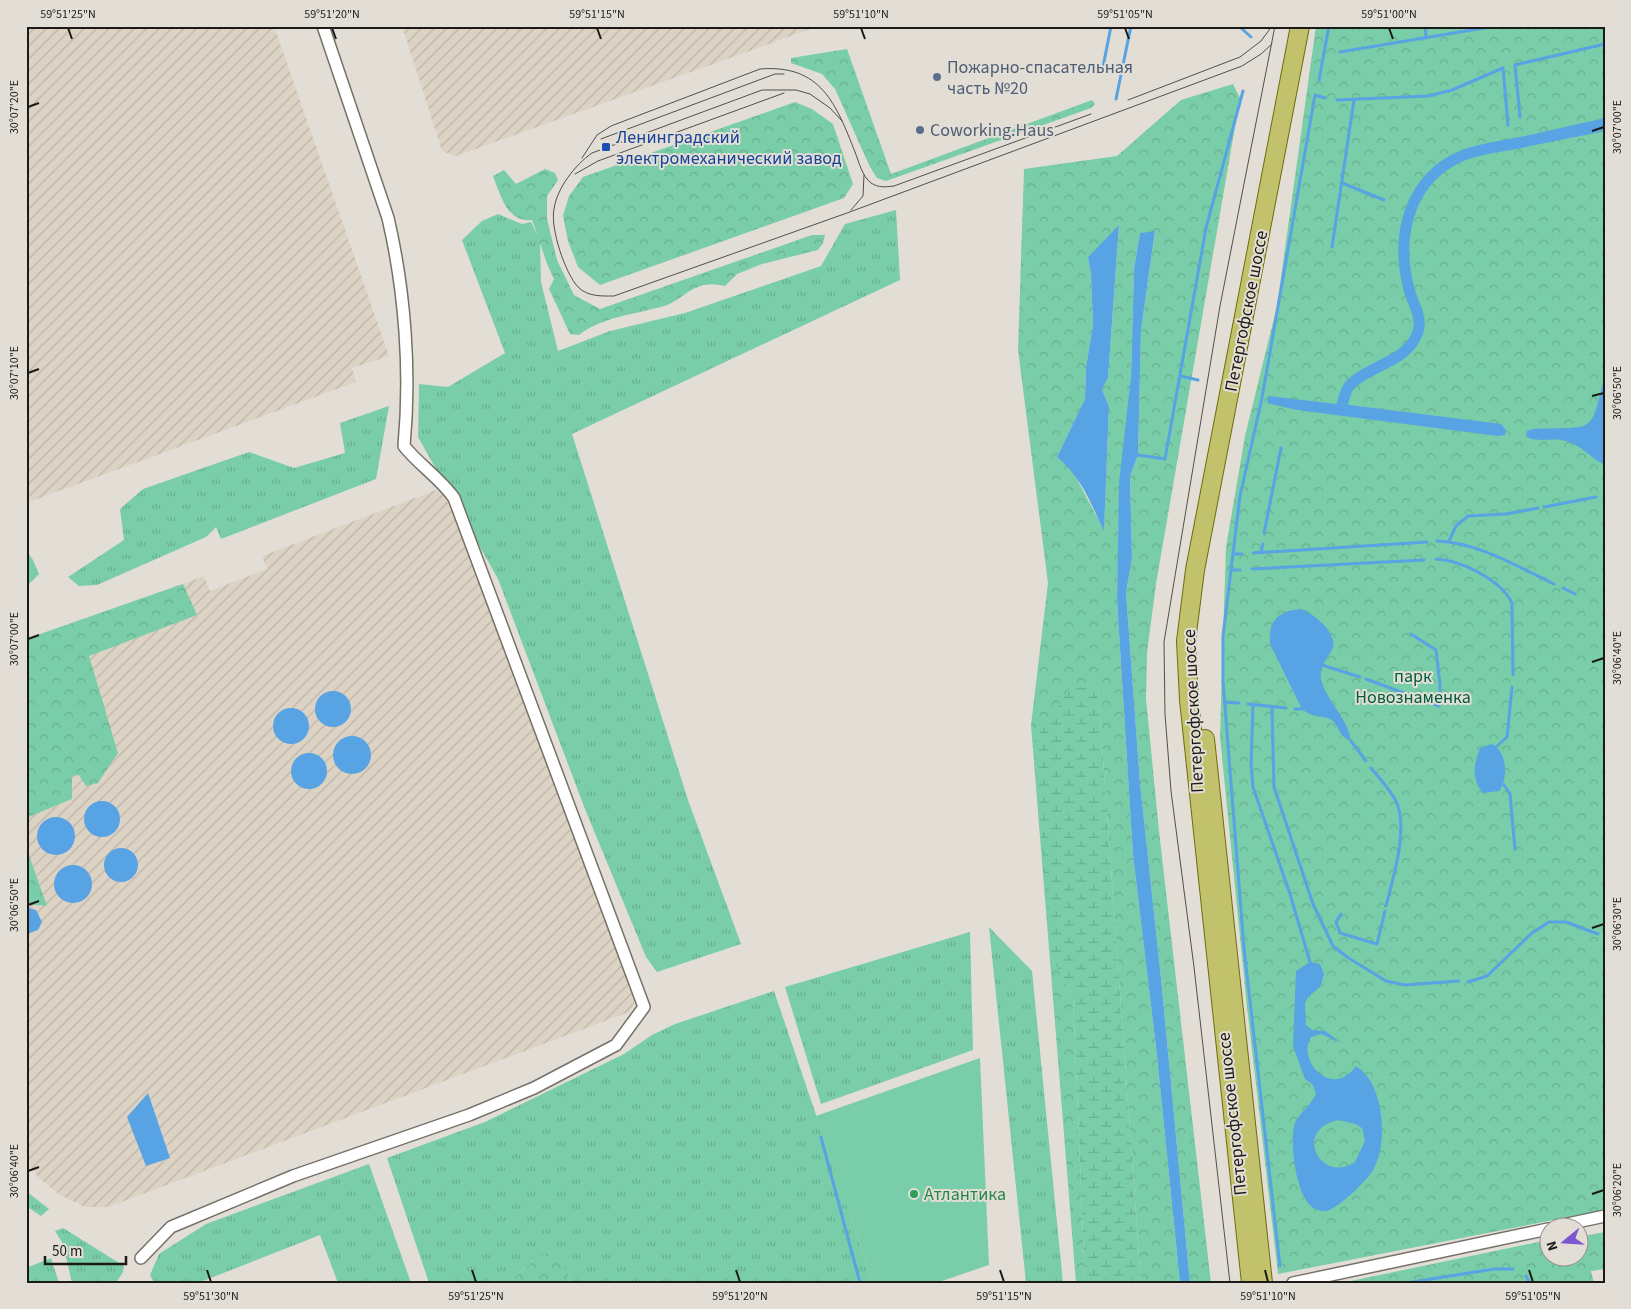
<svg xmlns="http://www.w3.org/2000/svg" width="1631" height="1309" font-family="'Source Sans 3',sans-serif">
<defs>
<pattern id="industrial-furrows" width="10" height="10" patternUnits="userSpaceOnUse" patternTransform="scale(1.25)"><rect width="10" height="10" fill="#dcd3c4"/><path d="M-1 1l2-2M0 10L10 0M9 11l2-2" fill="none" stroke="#bcb5a8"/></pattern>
<pattern id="grass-tufts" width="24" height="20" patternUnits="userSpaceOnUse" patternTransform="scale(1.25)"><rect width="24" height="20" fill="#79cda8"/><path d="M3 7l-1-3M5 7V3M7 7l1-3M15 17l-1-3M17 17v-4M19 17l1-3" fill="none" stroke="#68af90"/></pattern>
<pattern id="forest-crowns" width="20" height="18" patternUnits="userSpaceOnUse" patternTransform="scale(1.25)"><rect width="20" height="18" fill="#79cda8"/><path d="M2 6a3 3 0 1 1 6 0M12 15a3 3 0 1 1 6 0" fill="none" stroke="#68af90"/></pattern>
<pattern id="wetland-marsh" width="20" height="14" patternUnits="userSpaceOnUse" patternTransform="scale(1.25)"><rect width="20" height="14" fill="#79cda8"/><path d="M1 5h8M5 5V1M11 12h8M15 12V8" fill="none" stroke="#68af90"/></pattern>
</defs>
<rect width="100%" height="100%" fill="#e3ded5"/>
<!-- industrial -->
<g fill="url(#industrial-furrows)">
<path d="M26,26H274L389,356L352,368L356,382L26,503Z"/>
<path d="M402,26H819L456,156L442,151Z"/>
<path d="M436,490L450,501L635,1002L629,1012L108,1207H85L60,1195L38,1177L26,1160V639L204,576L210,591L267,569L262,556Z"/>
</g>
<!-- grass -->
<g fill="url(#grass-tufts)">
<path d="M896,210L900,280L572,434L688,800L741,944L657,972L646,957L585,809L498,579L418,437L419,384L448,387L505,353L462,240L482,221L498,214L522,224L531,222L540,240L541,282L558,351L610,331L685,313L821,266L845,224Z"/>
<path d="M389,406L376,479L221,539L216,527L206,537L97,585L79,586L68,577L124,540L120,509L143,489L249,452L294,468L345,453L340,423Z"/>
<path d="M26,550L33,560L39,574L26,587Z"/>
<path d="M989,927L1032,971L1063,1283H1026Z"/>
<path d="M970,932L973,1050L821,1104L785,987Z"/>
<path d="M774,991L873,1283H570L568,1273L534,1260L508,1283H429L387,1158L485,1122L624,1054L652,1035L675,1024Z"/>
<path d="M369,1164L411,1283H338L320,1235L198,1283H154L150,1275L159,1254L206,1224Z"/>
<path d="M26,1191L49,1209L41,1216L26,1206Z"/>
<path d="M63,1228L124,1266L123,1272L116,1283H72L63,1244L55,1231Z"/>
<path d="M51,1258L59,1283H26V1268Z"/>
</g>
<!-- forest -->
<g fill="url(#forest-crowns)" fill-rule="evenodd">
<path d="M1316,26H1605V1210L1278,1274L1247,1007L1220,737L1223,636L1226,547L1245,436L1277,306Z"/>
<path d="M847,49L891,174L1092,100L1095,104L1091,108L886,181L877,178L870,167L835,89L822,74L791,63V58Z"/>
<path d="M1233,84L1240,98L1156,584L1147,653L1146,699L1159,831L1211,1283H1190L1161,978L1140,783L1126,593L1132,558L1130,476L1138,455L1141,330L1155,232L1140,233L1134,269L1131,376L1119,516L1117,601L1133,855L1156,1047L1180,1283H1141L1098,689L1071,687L1051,957L1073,996L1085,1283H1076L1031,725L1048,583L1018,350L1024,169L1117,156L1181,100ZM1119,226L1108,378L1102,389L1109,407L1104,530L1072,470L1057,457L1085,399L1086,367L1093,325L1091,275L1088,257Z"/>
<path d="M795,102L812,109L833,124L853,184L844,198L600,285L578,267L568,241L563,216L569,196L583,177Z"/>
<path d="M545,169L555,173L558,180L547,196V219L557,260L574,295L600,309L812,235H825L823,243L818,250L762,264L737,274L725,286C716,284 706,283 698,287C686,291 676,303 664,306C637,314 601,317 579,335L570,334L549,289L554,279C544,260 540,240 532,220C507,223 501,196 493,176L504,170L516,184Z"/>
<path d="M183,584L197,615L89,656L118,753L98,783L86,786L79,775L72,776V799L26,818V639Z"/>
<path d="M26,847L47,906L26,904Z"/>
<path d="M1605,1232V1269L1591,1271L1594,1283H1341L1548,1240V1256H1578L1579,1234L1582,1233L1583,1236Z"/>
<path d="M551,1252L568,1273L570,1283H508L534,1260Z"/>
</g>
<!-- wetland -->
<path fill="url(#wetland-marsh)" d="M1071,687L1098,688L1141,1283H1085L1073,996L1051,957L1033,742Z"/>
<!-- pitch -->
<path fill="#79cda8" d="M980,1058L989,1265L936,1283H873L816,1116Z"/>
<!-- water -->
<g fill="#58a3e4" fill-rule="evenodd">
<path d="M1605,118V131L1510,150L1508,140Z"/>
<path d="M1119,225L1108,378L1102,389L1109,407L1104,531C1090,502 1082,478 1057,457L1085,399L1086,367L1093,325L1091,275L1088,257Z"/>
<path d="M1155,231L1141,330L1138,455L1130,476L1132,558L1126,593L1140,783L1161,978L1190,1283H1180L1156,1047L1133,855L1117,601L1119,483L1131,376L1134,269L1140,233Z"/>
<path d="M1605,374V465C1589,457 1580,443 1561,440C1550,438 1535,443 1526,436L1527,431L1533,429C1596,426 1590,437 1605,374Z"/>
<path d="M1348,387L1347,402L1349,405L1501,424L1506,430L1505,435L1498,436L1297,410L1267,403L1268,396L1336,404Z"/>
<path d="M1301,609C1312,613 1330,627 1333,640C1337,651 1318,662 1321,679C1326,701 1348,718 1351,741C1340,737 1339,727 1332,720C1324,715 1314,719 1302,709L1270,644C1268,621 1278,611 1301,609Z"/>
<circle cx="333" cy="709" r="18"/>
<circle cx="291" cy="726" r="18"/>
<circle cx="352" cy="755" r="19"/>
<path d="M1491,744C1507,750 1509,778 1499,791L1483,793C1471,780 1474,763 1480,748Z"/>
<circle cx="309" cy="771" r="18"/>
<circle cx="102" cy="819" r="18"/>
<circle cx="56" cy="836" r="19"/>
<circle cx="121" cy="865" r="17"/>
<circle cx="73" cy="884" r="19"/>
<path d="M26,907L36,910L42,922L38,930L27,934Z"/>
<path d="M1310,962L1320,964L1324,974L1320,987L1308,997L1305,1003L1306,1025L1312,1030L1325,1031L1342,1043L1321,1034L1311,1037C1296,1060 1332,1100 1356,1066C1384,1083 1389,1143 1373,1170C1367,1181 1339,1207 1327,1211C1322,1211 1317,1211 1312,1207C1296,1195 1290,1145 1294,1126C1297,1114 1311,1106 1316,1094L1313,1085L1305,1079L1293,1046L1296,971ZM1339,1120L1355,1124L1362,1128L1365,1141L1355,1162C1320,1185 1292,1129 1339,1120Z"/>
<path d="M148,1093L170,1158L146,1166L127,1117Z"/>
</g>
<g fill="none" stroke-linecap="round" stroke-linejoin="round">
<!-- stream -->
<g stroke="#58a3e4" stroke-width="3">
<path d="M1225,26L1240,27L1251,37"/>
<path d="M1425,26L1426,37"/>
<path d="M1340,52L1496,26"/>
<path d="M1102,72L1111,26"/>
<path d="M1319,80L1329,26"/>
<path d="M1116,99L1131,26"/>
<path d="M1337,100L1429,96L1452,90L1503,68L1508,125"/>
<path d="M1520,117L1515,65L1605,44"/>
<path d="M1342,183L1384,200"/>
<path d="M1332,247L1354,100"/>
<path d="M1180,376L1198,380"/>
<path d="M1138,455L1165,459L1206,228L1243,91"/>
<path d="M1544,507L1596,497"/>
<path d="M1264,533L1281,448"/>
<path d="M1437,541C1477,542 1518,567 1554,584"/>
<path d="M1449,541L1456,526L1468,516L1506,514L1538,508"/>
<path d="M1261,552L1263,544"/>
<path d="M1253,553L1427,542"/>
<path d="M1234,554H1242"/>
<path d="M1436,559C1461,560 1501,580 1512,603L1513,675"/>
<path d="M1252,569L1424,560"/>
<path d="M1232,570H1240"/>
<path d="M1563,588L1575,594"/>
<path d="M1322,665L1360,677"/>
<path d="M1366,679L1439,706L1440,684L1436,650L1411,634"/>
<path d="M1225,702L1239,703"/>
<path d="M1248,704L1286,708"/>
<path d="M1253,705L1251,765L1253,787L1290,894L1310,962"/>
<path d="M1272,707L1274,787L1313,904L1333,946L1347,957L1386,981L1405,985L1459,981"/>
<path d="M1295,709H1302"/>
<path d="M1351,741L1366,761"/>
<path d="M1497,746L1507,737L1512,687"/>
<path d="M1371,768C1380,779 1393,792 1398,806C1407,834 1393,878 1386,906"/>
<path d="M1504,785L1510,794L1515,849"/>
<path d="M1341,914L1336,922L1340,933L1377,944L1385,911"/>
<path d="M1468,982L1487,976L1532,933L1549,922H1566L1598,934"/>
<path d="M821,1137L860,1283"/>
<path d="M1280,1266L1244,948L1223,681V636L1240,496L1262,398L1315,95L1325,98"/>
<path d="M1526,1276L1530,1283"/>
<path d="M1406,1283L1494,1269H1513"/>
</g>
<!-- canal -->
<path stroke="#58a3e4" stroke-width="11" d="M1343,401C1345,396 1346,388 1351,384C1371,364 1407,363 1418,332C1423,318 1412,302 1409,289C1395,236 1409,177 1464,155C1482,148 1504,146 1523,142"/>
<!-- street casing -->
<g stroke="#757068" stroke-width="14">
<g id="street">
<path d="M1558,1226L1605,1216"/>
<path d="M141,1258L171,1227L293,1176L469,1115L534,1088L616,1045L644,1007L454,498C440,478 419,465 404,446C411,372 405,291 388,218L323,26"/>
<path d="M1293,1283L1548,1229"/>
</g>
</g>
<!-- primary casing -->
<g stroke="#6d6d0e" stroke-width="20">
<g id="primary">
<path d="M1205,739L1263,1283"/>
<path d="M1251,1283L1189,700L1186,641L1195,570L1300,26"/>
</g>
</g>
<!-- street -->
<use href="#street" stroke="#fff" stroke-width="11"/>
<!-- primary -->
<use href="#primary" stroke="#c1c26b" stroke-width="18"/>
<!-- tram -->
<g stroke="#514e49" stroke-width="1">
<path d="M1128,100L1240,57L1261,41L1272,26"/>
<path d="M842,121L830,108L810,94L796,90H762L592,153C575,165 557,188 554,209C550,228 565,273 578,287C588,297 602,296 614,296L847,213L1242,66L1261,54L1272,44"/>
<path d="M601,139L775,74H784"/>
<path d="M582,158L597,135L611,126L760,69C821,64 836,104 855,152C859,162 862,176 871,183C879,188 885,187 894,186L1091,114"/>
<path d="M575,174L598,161L784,93"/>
<path d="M851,210L863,196L864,175"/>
<path d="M1230,1283L1194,967L1171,791L1165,714L1164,642L1220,306L1275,26"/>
</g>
</g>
<!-- ticks -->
<path fill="none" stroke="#1c1a17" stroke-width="2" d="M68,28L72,39M332,28L336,39M597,28L601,39M861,28L865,39M1125,28L1129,39M1389,28L1393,39M28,107L39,103M1592,131L1604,127M28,373L39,369M1592,396L1604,393M28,639L39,635M1592,662L1604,658M28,905L39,901M1592,928L1604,924M28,1171L39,1167M1592,1194L1604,1190M207,1270L211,1282M472,1270L476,1282M736,1270L740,1282M1000,1270L1004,1282M1265,1270L1268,1282M1529,1270L1533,1282"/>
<!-- markers -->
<g fill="#5c6f8a" stroke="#e3ded5" stroke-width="2">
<circle cx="937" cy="77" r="5"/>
<circle cx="920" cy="130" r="5"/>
</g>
<rect fill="#1a4fb4" stroke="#e3ded5" stroke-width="2" x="601" y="142" width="10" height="10" rx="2.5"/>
<circle fill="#2e9e5b" stroke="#e3ded5" stroke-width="2" cx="914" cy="1194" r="5"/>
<g text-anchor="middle" stroke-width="4" stroke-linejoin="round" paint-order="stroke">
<!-- service labels -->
<g font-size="18" fill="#4e5e75" stroke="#e3ded5" text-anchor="start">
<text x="947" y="73">Пожарно-спасательная<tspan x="947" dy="21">часть №20</tspan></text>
<text x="930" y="136">Coworking.Haus</text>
</g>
<!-- transit labels -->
<g font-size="18" fill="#164399" stroke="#e3ded5" text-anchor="start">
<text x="616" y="143">Ленинградский<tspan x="616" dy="21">электромеханический завод</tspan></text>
</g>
<!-- street labels -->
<g font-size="18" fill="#1c1a17" stroke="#e3ded5">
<text transform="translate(1246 311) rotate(-79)" y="6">Петергофское шоссе</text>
<text transform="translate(1193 711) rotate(-93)" y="6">Петергофское шоссе</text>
<text transform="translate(1232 1114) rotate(-96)" y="6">Петергофское шоссе</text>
</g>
<!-- park labels -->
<g font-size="18" fill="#005d40" stroke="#e3ded5">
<text x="1413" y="682">парк<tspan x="1413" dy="21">Новознаменка</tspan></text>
</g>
<!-- leisure labels -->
<g font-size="18" fill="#27864d" stroke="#e3ded5" text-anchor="start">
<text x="924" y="1200">Атлантика</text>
</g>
</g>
<!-- border -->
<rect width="1631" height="1309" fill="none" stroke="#e3ded5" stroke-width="55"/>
<!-- north arrow -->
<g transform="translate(1564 1242) rotate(252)"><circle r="24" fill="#e3ded5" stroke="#939089"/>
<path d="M0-4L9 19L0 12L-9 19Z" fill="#7a56d0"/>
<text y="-8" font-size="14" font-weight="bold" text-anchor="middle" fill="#1c1a17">N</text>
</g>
<!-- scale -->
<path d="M45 1256v8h81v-8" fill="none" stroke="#1c1a17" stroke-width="2.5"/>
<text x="52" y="1256" font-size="15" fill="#1c1a17" stroke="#e3ded5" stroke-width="4" paint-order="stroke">50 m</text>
<rect x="28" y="28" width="1576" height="1254" fill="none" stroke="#1c1a17" stroke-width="2"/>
<g font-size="12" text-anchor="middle" fill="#1c1a17">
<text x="68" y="18">59°51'25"N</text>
<text x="332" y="18">59°51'20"N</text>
<text x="597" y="18">59°51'15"N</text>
<text x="861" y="18">59°51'10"N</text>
<text x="1125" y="18">59°51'05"N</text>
<text x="1389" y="18">59°51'00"N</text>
<text transform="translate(14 107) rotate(-90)" y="4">30°07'20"E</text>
<text transform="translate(1617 127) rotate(-90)" y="4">30°07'00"E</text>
<text transform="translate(14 373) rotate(-90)" y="4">30°07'10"E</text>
<text transform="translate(1617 393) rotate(-90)" y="4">30°06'50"E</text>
<text transform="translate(14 639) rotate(-90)" y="4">30°07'00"E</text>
<text transform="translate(1617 658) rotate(-90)" y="4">30°06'40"E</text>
<text transform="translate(14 905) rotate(-90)" y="4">30°06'50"E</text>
<text transform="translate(1617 924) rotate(-90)" y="4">30°06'30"E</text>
<text transform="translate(14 1171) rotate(-90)" y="4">30°06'40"E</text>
<text transform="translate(1617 1190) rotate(-90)" y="4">30°06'20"E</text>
<text x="211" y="1300">59°51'30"N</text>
<text x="476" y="1300">59°51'25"N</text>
<text x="740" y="1300">59°51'20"N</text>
<text x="1004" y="1300">59°51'15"N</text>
<text x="1268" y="1300">59°51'10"N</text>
<text x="1533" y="1300">59°51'05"N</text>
</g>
</svg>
